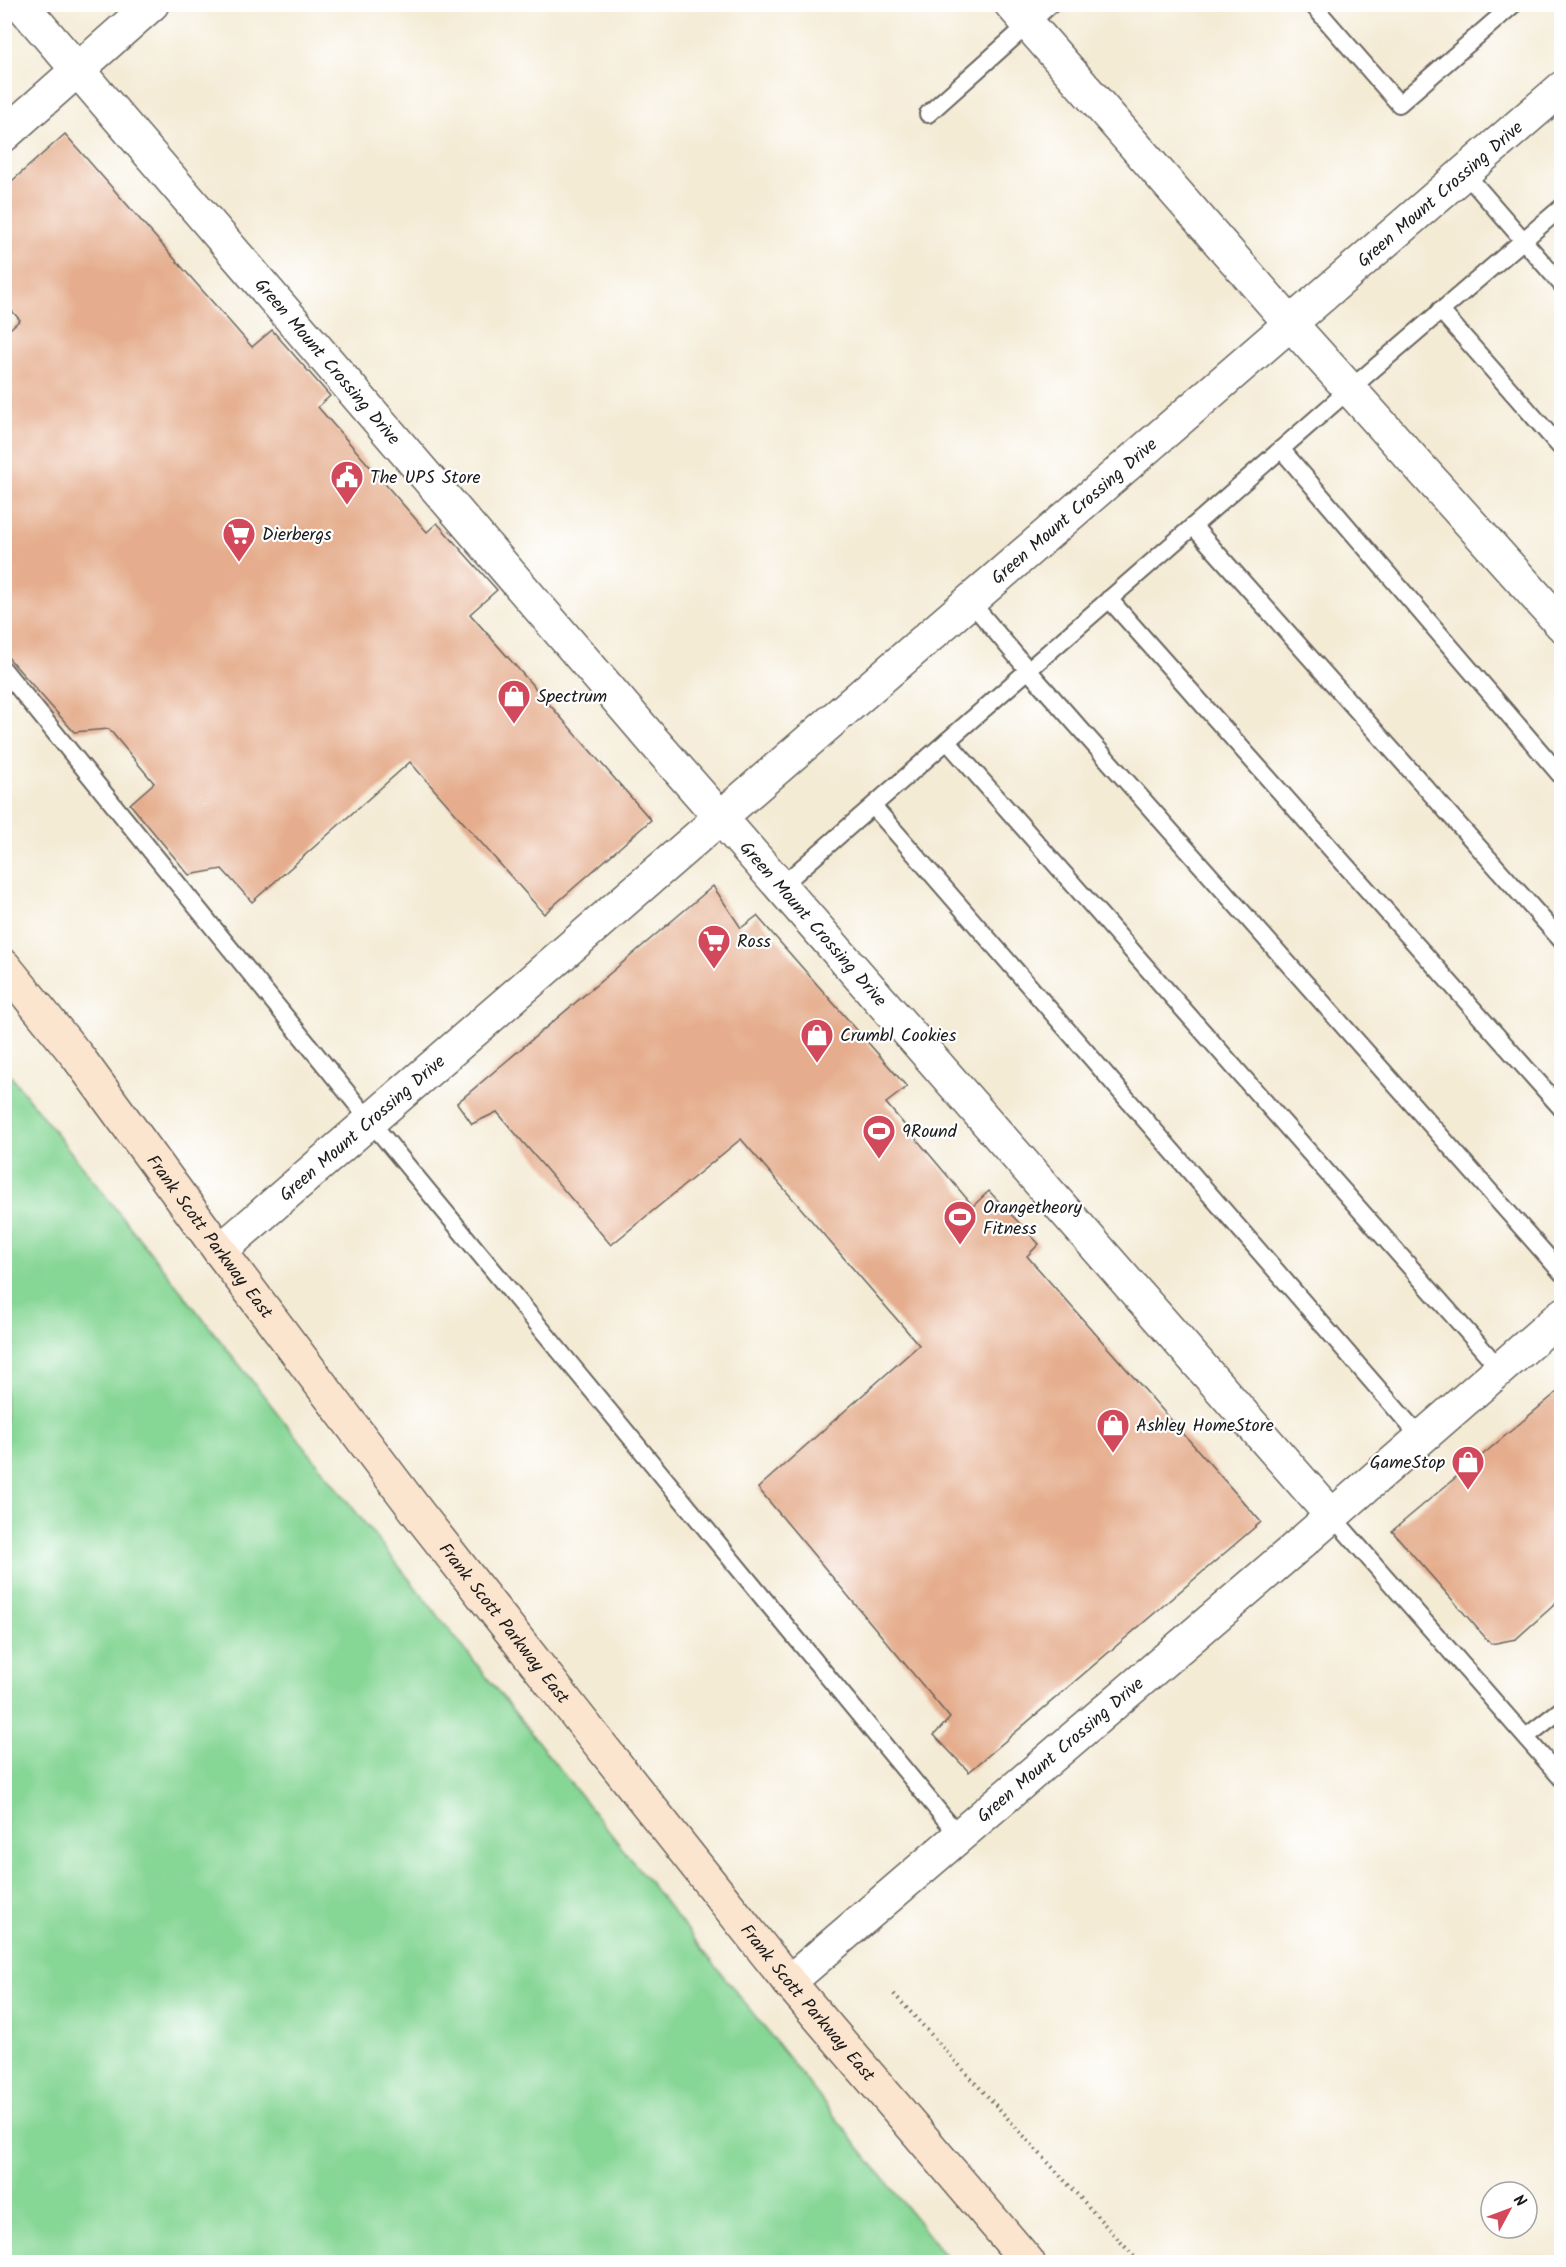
<svg xmlns="http://www.w3.org/2000/svg" width="1566" height="2267" font-family="Kalam,sans-serif">
<rect width="100%" height="100%" fill="#fff"/>
<filter id="ink" filterUnits="userSpaceOnUse"><feTurbulence type="fractalNoise" baseFrequency=".0167" numOctaves="2"/><feDisplacementMap in="SourceGraphic" scale="12" xChannelSelector="R" yChannelSelector="G"/><feConvolveMatrix kernelMatrix="1 2 1 2 8 2 1 2 1" color-interpolation-filters="sRGB"/></filter>
<filter id="wash" filterUnits="userSpaceOnUse"><feTurbulence type="fractalNoise" baseFrequency=".008" numOctaves="4" result="noise"/><feDisplacementMap in="SourceGraphic" scale="24" xChannelSelector="R" yChannelSelector="G"/><feGaussianBlur stdDeviation="1.35" result="paint"/><feColorMatrix in="noise" values="0 0 0 0 0 0 0 0 0 0 0 0 0 0 0 0 0 1.4 0 .05"/><feComposite in="paint" operator="in"/></filter>
<g filter="url(#wash)">
<rect width="100%" height="100%" fill="#f4ebd5"/>
<!-- green -->
<path fill="#86d695" stroke="#517958" stroke-width="1.5" d="M5,1069L950,2262H5Z"/>
<g id="blocks">
<!-- building -->
<g fill="#e5ad8d">
<path d="M65,134L252,347L272,330L330,396L318,407L427,532L437,523L497,590L470,614L651,820L544,914L410,762L252,902L222,869L189,875L130,804L154,783L109,729L74,732L4,653V334L20,320L4,302V188Z"/>
<path d="M713,886L741,928L757,916L907,1087L886,1103L973,1206L989,1191L1039,1244L1027,1256L1261,1522L969,1772L934,1735L950,1718L758,1488L919,1345L741,1139L611,1245L497,1112L472,1124L457,1103Z"/>
<path d="M1562,1388V1598L1516,1639L1491,1644L1392,1531Z"/>
</g>
</g>
</g>
<g filter="url(#ink)">
<use href="#blocks" fill-opacity="0" stroke="#68645d" stroke-width="1.5"/>
<g fill="none" stroke-linecap="round" stroke-linejoin="round">
<!-- lane casing -->
<g stroke="#68645d" stroke-width="20">
<g id="lane">
<path d="M1312,4L1399,104L1514,4"/>
<path d="M928,114L1051,4"/>
<path d="M1464,172L1562,285"/>
<path d="M1440,310L1562,449"/>
<path d="M1281,449L1562,777"/>
<path d="M1193,526L1562,941"/>
<path d="M1109,599L1562,1109"/>
<path d="M970,601L1028,670L1562,1273"/>
<path d="M4,670L371,1122L959,1836"/>
<path d="M947,741L1500,1369"/>
<path d="M873,806L1421,1438"/>
<path d="M781,886L1350,389L1562,207"/>
<path d="M1332,1516L1562,1779"/>
<path d="M1526,1737L1562,1709"/>
</g>
</g>
<!-- street casing -->
<g stroke="#68645d" stroke-width="36">
<g id="street">
<path id="s1" d="M21,4L656,744L1332,1516"/>
<path d="M1011,4L1290,323L1562,625"/>
<path d="M4,135L152,4"/>
<path id="s2" d="M220,1251L1562,88"/>
<path id="s3" d="M789,1982L1293,1550L1562,1315"/>
</g>
</g>
<!-- secondary casing -->
<g stroke="#68645d" stroke-width="36">
<g id="secondary">
<path id="s4" d="M4,966L78,1057L220,1251L418,1513L586,1727L789,1982L1028,2262"/>
</g>
</g>
<!-- path -->
<path stroke="#68645d" stroke-width="4" stroke-dasharray="1.5 4.5" stroke-linecap="butt" d="M894,1994L1139,2262"/>
<!-- lane -->
<use href="#lane" stroke="#fff" stroke-width="16"/>
<!-- street -->
<use href="#street" stroke="#fff" stroke-width="33"/>
<!-- secondary -->
<use href="#secondary" stroke="#fce5cf" stroke-width="33"/>
</g>
</g>
<!-- icons -->
<defs>
<g id="civic-pin" transform="scale(1.725)"><path d="M0 17L-7.5 6A9.5 9.5 0 1 1 7.5 6Z" fill="#d1495b" stroke="#fff"/><path d="M-.6-6.5H3V-4.5H.6V-3L4-1V1h2V6H-6V1h2V-1L-.6-3ZM-1.2 2.5V6h2.4V2.5Z" fill="#fff"/></g>
<g id="supermarket-pin" transform="scale(1.725)"><path d="M0 17L-7.5 6A9.5 9.5 0 1 1 7.5 6Z" fill="#d1495b" stroke="#fff"/><path d="M-6-5.5h2.5l.6 2H6L4.5 2H-2.5L-4.4-4H-6ZM-1.5 3.2a1.3 1.3 0 1 0 .1 0ZM3 3.2a1.3 1.3 0 1 0 .1 0Z" fill="#fff"/></g>
<g id="shop-pin" transform="scale(1.725)"><path d="M0 17L-7.5 6A9.5 9.5 0 1 1 7.5 6Z" fill="#d1495b" stroke="#fff"/><path d="M-5-2.5h2.3a2.7 3.5 0 0 1 5.4 0H5L5.5 6h-11ZM-1.5-2.5h3a1.5 2.3 0 0 0-3 0Z" fill="#fff"/></g>
<g id="stadium-pin" transform="scale(1.725)"><path d="M0 17L-7.5 6A9.5 9.5 0 1 1 7.5 6Z" fill="#d1495b" stroke="#fff"/><path d="M0-5a6.5 5 0 1 0 0 10a6.5 5 0 1 0 0-10ZM-3.5-1.8h7v3.6h-7Z" fill="#fff"/></g>
</defs>
<g fill-rule="evenodd">
<use href="#civic-pin" x="347" y="477"/>
<use href="#supermarket-pin" x="239" y="534"/>
<use href="#shop-pin" x="514" y="696"/>
<use href="#supermarket-pin" x="714" y="941"/>
<use href="#shop-pin" x="817" y="1035"/>
<use href="#stadium-pin" x="879" y="1131"/>
<use href="#stadium-pin" x="960" y="1217"/>
<use href="#shop-pin" x="1113" y="1425"/>
<use href="#shop-pin" x="1468" y="1462"/>
</g>
<g text-anchor="middle" stroke-width="4.5" stroke-linejoin="round" paint-order="stroke">
<!-- street labels -->
<g font-size="18" fill="#1c1c1c" stroke="#fff">
<text dy="6" stroke="none"><textPath href="#s2" startOffset="1614">Green Mount Crossing Drive</textPath></text>
<text dy="6" stroke="none"><textPath href="#s1" startOffset="471">Green Mount Crossing Drive</textPath></text>
<text dy="6" stroke="none"><textPath href="#s2" startOffset="1130">Green Mount Crossing Drive</textPath></text>
<text dy="6" stroke="none"><textPath href="#s1" startOffset="1214">Green Mount Crossing Drive</textPath></text>
<text dy="6" stroke="none"><textPath href="#s2" startOffset="188">Green Mount Crossing Drive</textPath></text>
<text dy="6" stroke="none"><textPath href="#s4" startOffset="340">Frank Scott Parkway East</textPath></text>
<text dy="6" stroke="none"><textPath href="#s4" startOffset="826">Frank Scott Parkway East</textPath></text>
<text dy="6" stroke="none"><textPath href="#s3" startOffset="357">Green Mount Crossing Drive</textPath></text>
<text dy="6" stroke="none"><textPath href="#s4" startOffset="1312">Frank Scott Parkway East</textPath></text>
</g>
<!-- poi labels -->
<g font-size="18" fill="#1c1c1c" stroke="#fff" text-anchor="start">
<text x="370" y="483">The UPS Store</text>
<text x="262" y="540">Dierbergs</text>
<text x="537" y="702">Spectrum</text>
<text x="737" y="947">Ross</text>
<text x="840" y="1041">Crumbl Cookies</text>
<text x="902" y="1137">9Round</text>
<text x="983" y="1213">Orangetheory<tspan x="983" dy="21">Fitness</tspan></text>
<text x="1136" y="1431">Ashley HomeStore</text>
<text x="1445" y="1468" text-anchor="end">GameStop</text>
</g>
</g>
<!-- margin -->
<rect width="1566" height="2267" fill="none" stroke="#fff" stroke-width="24"/>
<!-- north arrow -->
<g transform="translate(1509 2210) rotate(49)"><circle r="28" fill="#ffffff" stroke="#a4a4a4" stroke-width="1.5"/>
<path d="M0-4.5L10 22L0 15L-10 22Z" fill="#d1495b"/>
<text y="-9" font-size="16" font-weight="bold" text-anchor="middle" fill="#1c1c1c">N</text>
</g>
</svg>
